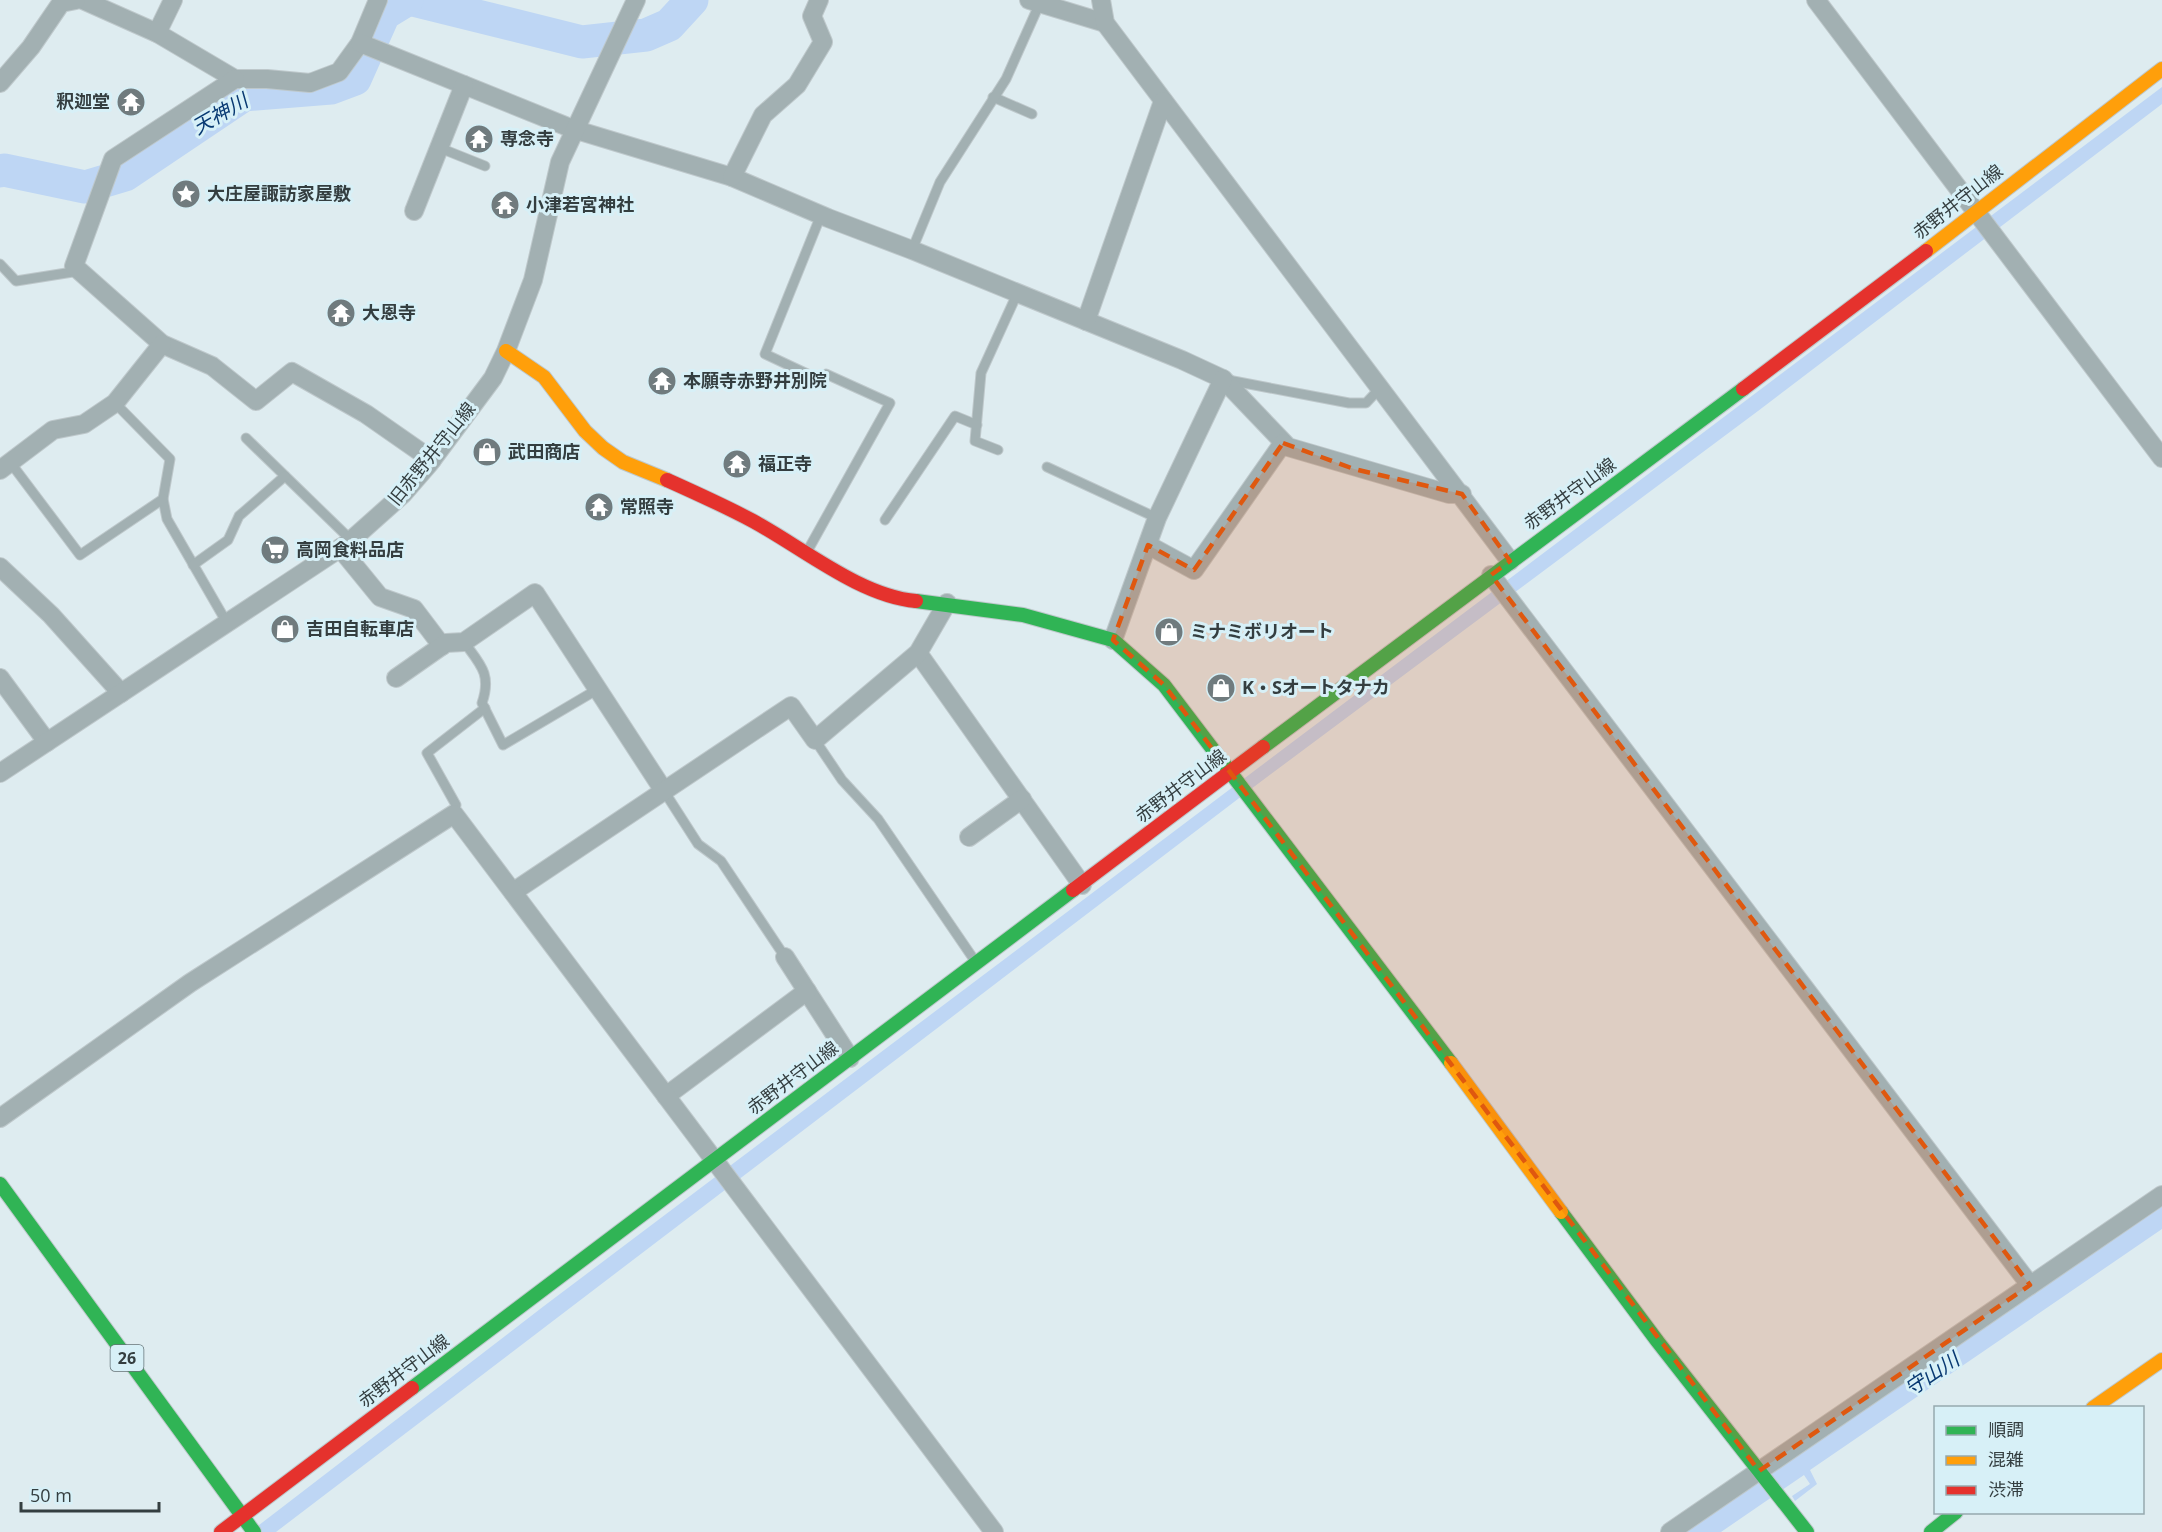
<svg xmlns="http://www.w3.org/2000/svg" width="2162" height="1532" font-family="'Open Sans','Noto Sans JP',sans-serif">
<rect width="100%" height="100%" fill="#deecf0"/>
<!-- water -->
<g fill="#bed6f4">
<path d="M2162,87V104L1758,411L1255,786L276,1532H250L544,1306Z"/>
<path d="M2162,1205V1229L1810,1470L1817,1484L1795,1501L1792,1496L1810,1484L1804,1475L1721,1532H1685Z"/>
</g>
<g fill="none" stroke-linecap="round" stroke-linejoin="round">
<!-- river -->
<g stroke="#bed6f4" stroke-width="33">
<path d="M413,0L582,42L646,35L669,25L692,0"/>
<path d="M0,171L4,170L85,187L125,175L244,95L331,88L355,79L384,14L407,0"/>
</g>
<!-- lane casing -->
<g stroke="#bec8cb" stroke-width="11">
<g id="lane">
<path d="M993,97L1032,114"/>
<path d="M440,148L485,166"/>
<path d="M912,250L940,182L1006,79L1039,5"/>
<path d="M0,264L16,281L79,271"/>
<path d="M1228,380L1349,403H1366L1381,387"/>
<path d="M115,403L170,459L163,499L167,519L227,623"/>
<path d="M246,438L351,540"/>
<path d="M998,450L975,441L981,373L1017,294"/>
<path d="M10,462L80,555L163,499"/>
<path d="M1047,467L1157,518"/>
<path d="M885,520L955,416L977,425"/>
<path d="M808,550L890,403L826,374L816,378L765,354L821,215"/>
<path d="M193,565L228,540L239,516L285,476"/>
<path d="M464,642C480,664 492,674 482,703L503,745L598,689"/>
<path d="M815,740L842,780L878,819L975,961"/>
<path d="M664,791L698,844L721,861L785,957"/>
<path d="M454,814L456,805L427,753L485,708"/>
</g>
</g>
<!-- street casing -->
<g stroke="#bec8cb" stroke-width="20">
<g id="street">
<path d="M83,0L157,33L235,79H267L310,83L339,72L360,43L378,0"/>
<path d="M1029,0L1105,23"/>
<path d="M1101,0L1105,23L1510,561"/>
<path d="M1816,0L2162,458"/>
<path d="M157,33L173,0"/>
<path d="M360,43L573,129L732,177L828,218L912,250L1182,360L1223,379L1288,447L1449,494H1462"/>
<path d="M235,79L113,159L74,266L162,344L212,366L256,401L292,372L366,414L432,460"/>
<path d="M0,83L31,47L61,3L76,0"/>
<path d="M732,177L763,115L797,85L823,42L812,16L819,0"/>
<path d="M414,211L464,85"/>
<path d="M1086,321L1163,101"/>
<path d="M0,470L53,430L84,424L115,403L162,344"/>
<path d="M1148,545L1194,570L1283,443"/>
<path d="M340,548L380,597L414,609L442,646"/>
<path d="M0,567L51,615L121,693"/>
<path d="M1491,575L2030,1285"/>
<path d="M1113,640L1157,518L1223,379"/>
<path d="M918,653L1082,885"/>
<path d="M0,678L47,742"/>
<path d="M396,678L446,643L464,642L535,593L664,791"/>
<path d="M0,773L348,543L403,494L429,464L493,378L506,351L533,280L560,162L636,0"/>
<path d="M969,837L1022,799"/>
<path d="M513,892L791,706L815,740L918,653L947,603"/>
<path d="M785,957L850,1058"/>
<path d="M666,1096L807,991"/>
<path d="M0,1118L190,983L454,814L994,1532"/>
<path d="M1670,1532L2162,1195"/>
</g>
</g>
<!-- fast casing -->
<g stroke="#bec8cb" stroke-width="16">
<g id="fast">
<path d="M916,601L1023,615L1113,640L1164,685L1451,1063"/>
<path d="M1263,747L1743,389"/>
<path d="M0,1184L254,1532"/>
<path d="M1561,1212L1658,1342L1807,1532"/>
<path d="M412,1388L1073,890"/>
<path d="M1931,1532L1956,1512"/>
</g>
</g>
<!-- slow casing -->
<g stroke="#bec8cb" stroke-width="16">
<g id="slow">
<path d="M1926,251L2162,69"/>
<path d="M506,351L544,377L585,431L603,448L623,462L667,480"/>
<path d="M1451,1063L1561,1212"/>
<path d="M2093,1408L2162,1360"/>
</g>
</g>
<!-- jam casing -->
<g stroke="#bec8cb" stroke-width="16">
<g id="jam">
<path d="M1743,389L1926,251"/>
<path d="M667,480C696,493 725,506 753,521C803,548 860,596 916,601"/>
<path d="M1073,890L1263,747"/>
<path d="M221,1532L412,1388"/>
</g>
</g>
<!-- lane -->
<use href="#lane" stroke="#a2b0b2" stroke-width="9"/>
<!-- street -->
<use href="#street" stroke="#a2b0b2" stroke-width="18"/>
<!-- fast -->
<use href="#fast" stroke="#30b455" stroke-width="14"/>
<!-- slow -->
<use href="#slow" stroke="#ff9f0a" stroke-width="14"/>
<!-- jam -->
<use href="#jam" stroke="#e5322d" stroke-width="14"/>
</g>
<!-- marked area -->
<path fill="#df580f" fill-opacity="0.2" stroke="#df580f" stroke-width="4.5" stroke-dasharray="12 8" stroke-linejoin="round" d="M1283,443L1354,469L1462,494L1510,561L1491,575L2030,1285L1759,1471L1164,685L1113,640L1148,545L1194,570Z"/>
<!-- icons -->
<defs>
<g id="temple-disc" transform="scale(1.5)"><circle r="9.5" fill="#707b7e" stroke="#d7f0f7"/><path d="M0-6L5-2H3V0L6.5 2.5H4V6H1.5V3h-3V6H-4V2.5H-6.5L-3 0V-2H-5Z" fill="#fff"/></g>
<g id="sight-disc" transform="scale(1.5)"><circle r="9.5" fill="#707b7e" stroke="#d7f0f7"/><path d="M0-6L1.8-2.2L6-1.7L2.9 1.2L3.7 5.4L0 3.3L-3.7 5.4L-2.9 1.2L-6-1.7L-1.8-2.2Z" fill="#fff"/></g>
<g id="shop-disc" transform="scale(1.5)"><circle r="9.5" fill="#707b7e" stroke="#d7f0f7"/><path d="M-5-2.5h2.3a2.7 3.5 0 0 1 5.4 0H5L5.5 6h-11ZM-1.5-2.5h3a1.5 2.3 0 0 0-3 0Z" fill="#fff"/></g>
<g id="supermarket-disc" transform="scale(1.5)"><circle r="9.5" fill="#707b7e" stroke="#d7f0f7"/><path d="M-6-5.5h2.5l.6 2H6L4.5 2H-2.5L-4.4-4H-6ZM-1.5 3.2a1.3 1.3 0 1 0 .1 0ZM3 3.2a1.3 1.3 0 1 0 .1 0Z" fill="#fff"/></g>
</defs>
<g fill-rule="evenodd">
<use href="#temple-disc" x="131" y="102"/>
<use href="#temple-disc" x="479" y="139"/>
<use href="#sight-disc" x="186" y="194"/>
<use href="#temple-disc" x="505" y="205"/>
<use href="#temple-disc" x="341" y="313"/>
<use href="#temple-disc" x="662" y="381"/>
<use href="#shop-disc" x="487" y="452"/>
<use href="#temple-disc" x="737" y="464"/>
<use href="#temple-disc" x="599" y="507"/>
<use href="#supermarket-disc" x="275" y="550"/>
<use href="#shop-disc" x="285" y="629"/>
<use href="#shop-disc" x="1169" y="632"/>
<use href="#shop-disc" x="1221" y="688"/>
</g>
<g text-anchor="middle" stroke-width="6" stroke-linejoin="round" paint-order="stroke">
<!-- shield labels -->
<rect fill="#d7f0f7" stroke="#657377" stroke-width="1.5" x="110.5" y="1345" width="33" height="26" rx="4.5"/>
<g font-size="16" font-weight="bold" fill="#343e40">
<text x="127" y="1364">26</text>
</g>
<!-- poi labels -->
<g font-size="18" font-weight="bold" fill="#343e40" stroke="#d7f0f7" text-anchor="start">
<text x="110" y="108" text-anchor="end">釈迦堂</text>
<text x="500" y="145">専念寺</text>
<text x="207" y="200">大庄屋諏訪家屋敷</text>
<text x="526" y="211">小津若宮神社</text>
<text x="362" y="319">大恩寺</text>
<text x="683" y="387">本願寺赤野井別院</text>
<text x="508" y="458">武田商店</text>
<text x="758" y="470">福正寺</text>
<text x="620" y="513">常照寺</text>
<text x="296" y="556">高岡食料品店</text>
<text x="306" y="635">吉田自転車店</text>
<text x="1190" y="638">ミナミボリオート</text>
<text x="1242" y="694">K・Sオートタナカ</text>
</g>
<!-- street labels -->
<g font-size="18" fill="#343e40" stroke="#d7f0f7">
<text transform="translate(1958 202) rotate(-38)" y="6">赤野井守山線</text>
<text transform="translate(432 454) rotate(-51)" y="6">旧赤野井守山線</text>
<text transform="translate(1570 494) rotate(-36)" y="6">赤野井守山線</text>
<text transform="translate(1181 786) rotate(-37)" y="6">赤野井守山線</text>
<text transform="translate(793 1078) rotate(-37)" y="6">赤野井守山線</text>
<text transform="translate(404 1371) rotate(-37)" y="6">赤野井守山線</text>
</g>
<!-- water labels -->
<g font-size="20" font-style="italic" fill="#083972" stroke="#d7f0f7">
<text transform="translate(220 114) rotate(-30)" y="7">天神川</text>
<text transform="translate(1932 1374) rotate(-34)" y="7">守山川</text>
</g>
</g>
<!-- legend -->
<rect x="1934" y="1406" width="210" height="108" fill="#d7f0f7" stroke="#96a9ae" stroke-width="1.5"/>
<rect x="1946" y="1426" width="30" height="9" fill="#30b455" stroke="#96a9ae" stroke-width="1.5"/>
<text x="1988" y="1436" font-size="18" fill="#343e40">順調</text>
<rect x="1946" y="1456" width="30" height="9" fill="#ff9f0a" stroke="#96a9ae" stroke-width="1.5"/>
<text x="1988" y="1466" font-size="18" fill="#343e40">混雑</text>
<rect x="1946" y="1486" width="30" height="9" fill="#e5322d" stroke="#96a9ae" stroke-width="1.5"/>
<text x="1988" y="1496" font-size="18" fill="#343e40">渋滞</text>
<!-- scale -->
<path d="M21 1502v9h138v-9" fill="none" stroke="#343e40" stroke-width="3"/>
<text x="30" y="1502" font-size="18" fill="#343e40" stroke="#d7f0f7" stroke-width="4.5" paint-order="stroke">50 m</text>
</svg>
